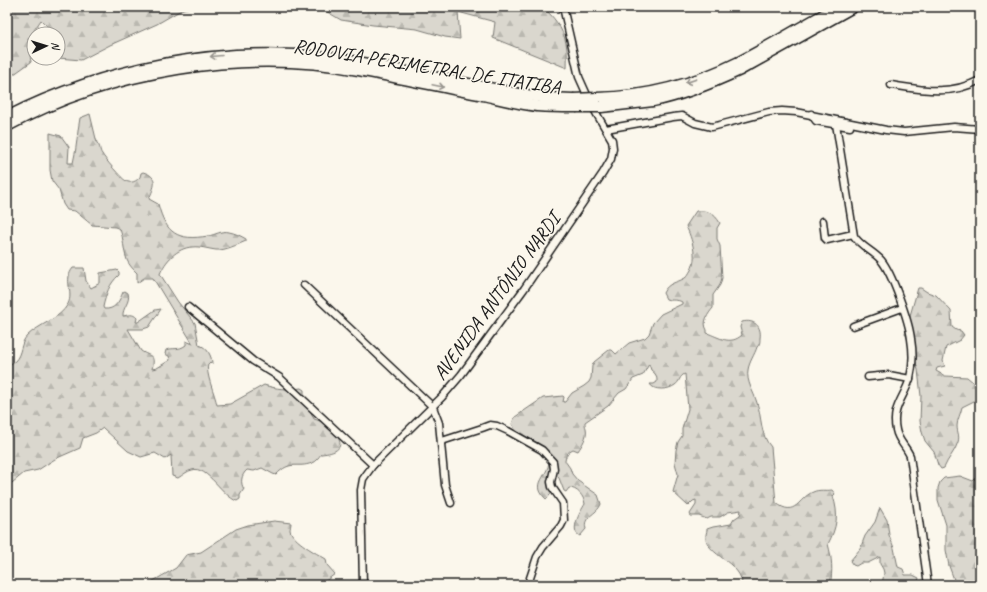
<svg xmlns="http://www.w3.org/2000/svg" width="987" height="592" font-family="Caveat,sans-serif">
<defs>
<pattern id="forest-firs" width="22" height="20" patternUnits="userSpaceOnUse"><rect width="22" height="20" fill="#dad7ce"/><path d="M5 1l3.5 6h-7zM16 11l3.5 6h-7z" fill="#bab8b0"/></pattern>
</defs>
<rect width="100%" height="100%" fill="#fbf7ec"/>
<filter id="ink" filterUnits="userSpaceOnUse"><feTurbulence type="fractalNoise" baseFrequency=".025" numOctaves="2"/><feDisplacementMap in="SourceGraphic" scale="8" xChannelSelector="R" yChannelSelector="G"/><feConvolveMatrix kernelMatrix="1 2 1 2 8 2 1 2 1" color-interpolation-filters="sRGB"/></filter>
<g filter="url(#ink)">
<!-- forest -->
<g fill="url(#forest-firs)" stroke="#7b7a75">
<path d="M7,7H191L183,9L157,24L110,45L81,60L58,58V34H48L49,28L41,20L28,39L31,62L10,77L7,75Z"/>
<path d="M319,7H542C553,15 563,29 566,43C568,51 567,60 567,68L493,38L495,22L458,12L460,39L445,37L417,29L373,25L341,20Z"/>
<path d="M90,114L97,143C101,147 99,150 102,154C104,158 122,179 126,181C131,184 137,181 140,177L141,173L143,172C160,177 154,187 149,199L158,204C166,234 178,241 208,236C215,235 222,230 229,232C235,233 241,236 246,239V241C239,244 224,251 216,250C208,249 200,246 192,247C177,248 165,261 160,274L178,302L195,323L199,345C207,347 212,356 212,364L210,362L208,364C205,373 215,394 217,405L230,404L264,385C276,389 288,390 301,388L304,390V397L314,419C318,420 322,422 326,424C330,426 333,430 335,433C347,448 335,453 321,454C319,457 316,461 312,463C297,469 291,459 276,475L273,474L262,468L254,471L247,470C241,475 240,483 244,489L240,495V499L237,501C223,497 207,465 192,470C187,471 183,475 178,478L172,476L171,455L165,459L155,453L141,457L128,451L103,428L96,433L83,438L80,448L55,459L38,470L24,473L7,487V366C9,364 13,363 15,361C22,354 20,343 27,336C39,324 60,319 68,304C74,292 63,280 73,268H84L86,281L91,288L100,283V273L117,270L119,272V275C109,284 106,294 103,307L104,309C115,310 119,302 123,292L125,291L128,293C131,302 122,308 123,316C128,315 133,313 137,318L136,322H138L155,310L161,309L149,327L143,329H128L141,351C150,357 156,354 152,369L157,368L170,360L169,356L165,354L166,350C174,347 178,351 186,345V341L193,344L153,278H144L137,283V273C133,269 129,265 127,260C123,250 124,239 120,229L115,227L92,225L75,211L67,210L63,204L59,190L52,181L50,170V133L61,136L69,147L68,163H73C77,148 77,133 80,118Z"/>
<path d="M696,211C708,210 714,213 720,223L717,228V239L720,246L722,278L720,285L713,295V308C708,314 702,322 707,330V333C719,337 730,346 742,335L740,327L742,322C754,319 762,326 760,338C760,342 760,344 757,347C755,354 749,362 748,370C746,382 754,392 757,403C762,417 760,435 771,447L776,503C796,518 798,498 813,492C819,489 826,491 832,490L835,494L833,496C839,515 837,527 828,544C832,558 833,571 830,585H737L742,582C738,562 709,555 706,539C705,536 707,532 707,529L713,527L731,524L734,519L740,515L741,510L728,512L720,517H711L707,519L699,516H691L690,514L696,505V500L693,501L688,506L673,492L678,474L675,463L676,450L678,442L682,436V429L688,409L685,374C679,376 680,382 675,385C669,390 653,391 650,384H654L657,382C657,376 656,374 651,370L649,364L643,375L633,379L626,389L619,393L608,406L585,422C585,424 585,426 586,428C588,436 582,445 578,451L573,449C567,452 566,455 565,461L570,468L572,474L578,481L598,495L601,504C597,515 582,516 586,529L580,536C569,531 580,512 585,504C584,496 577,488 569,488L566,492L564,491L559,478L556,475C551,483 555,493 546,499C527,481 556,474 547,454C541,439 518,440 512,424L513,421L515,417L543,398L563,396L564,397L563,402H565L572,393L584,386L589,382L591,378L592,366L594,362L609,350H612L616,354L629,343L645,338L649,334L653,323L661,314L682,304V302C677,299 672,301 666,299L663,293C668,282 677,283 685,278C688,276 689,273 691,270C698,257 692,239 686,226Z"/>
<path d="M918,288H921L927,292L936,295L951,311L952,327L956,330L961,331L964,335L960,340L946,347L943,361L945,366L937,368L936,371L945,376L967,377L980,388V398L962,407C961,413 957,420 957,426C957,432 960,436 958,442C955,452 948,458 944,468L941,469L938,465L934,452L925,441L922,432L920,421L921,396L918,370L914,356L905,333Z"/>
<path d="M980,474V585H956L949,566L946,550V525L938,500V488L940,482L944,478L960,476L973,481Z"/>
<path d="M880,508L887,520L889,535L894,548L898,567L903,569L905,575H913L919,578L917,585H882L884,573L883,569L880,564V557L868,563H861L856,566L853,565L850,561L860,549L865,536L875,522Z"/>
<path d="M274,521L291,523C291,524 290,529 290,530C293,541 316,553 326,559L327,565L335,574L320,585H146L176,568L186,555L201,552L236,529L248,525Z"/>
</g>
<g fill="none" stroke-linecap="round" stroke-linejoin="round">
<!-- minor casing -->
<g stroke="#1c1c1c" stroke-width="9">
<g id="minor">
<path d="M891,85C923,90 950,96 980,80"/>
<path d="M811,114L816,121L850,127"/>
<path d="M836,124L854,236C860,246 873,251 881,260C892,273 909,321 911,339C913,351 913,366 910,378C905,397 891,407 896,430C898,441 906,446 910,456L928,585"/>
<path d="M606,129L673,117L682,116L695,123L712,127L769,112L782,111L796,112L886,130L904,132L954,127L980,129"/>
<path d="M823,221L825,238L827,240L853,234"/>
<path d="M304,285L433,407L439,423L445,485L451,503"/>
<path d="M188,307L253,361L279,377L373,465L442,397L461,375L524,289L603,173L611,159L613,148L612,140L592,106L579,77L563,7"/>
<path d="M853,326L902,308"/>
<path d="M868,377L889,375L910,379"/>
<path d="M442,441L482,428L490,425L497,426L508,431L542,450L553,462L554,469L551,482L552,487L563,503L564,520L561,526L543,547L537,557L529,581V585"/>
<path d="M363,585L361,490L363,479L373,465"/>
</g>
</g>
<!-- highway casing -->
<g stroke="#1c1c1c" stroke-width="13">
<g id="highway">
<path d="M597,98C646,97 695,84 739,62C772,45 804,25 838,7"/>
<path d="M601,107C618,105 635,103 653,101C683,95 712,83 740,70L853,7"/>
<path d="M7,117C105,68 214,46 323,57C348,59 373,65 397,70C438,78 478,86 519,94L549,98L573,99"/>
<path d="M7,126C110,70 244,48 359,70C401,78 442,87 483,95C501,99 519,104 537,106C550,107 563,107 576,107"/>
</g>
</g>
<!-- minor -->
<use href="#minor" stroke="#fbf7ec" stroke-width="6"/>
<!-- highway -->
<use href="#highway" stroke="#fbf7ec" stroke-width="10"/>
<!-- highway-bridge casing -->
<g stroke="#1c1c1c" stroke-width="13" stroke-linecap="butt">
<g id="highway-bridge">
<path d="M573,99L597,98"/>
<path d="M576,107H601"/>
</g>
</g>
<!-- highway-bridge -->
<use href="#highway-bridge" stroke="#fbf7ec" stroke-width="10"/>
</g>
<!-- one-way arrows -->
<defs><path id="oneway-shaft" d="M-6 0H5M1.5-3L5.5 0L1.5 3" fill="none" stroke-width="1.6" stroke-linecap="round" stroke-linejoin="round"/></defs>
<g stroke="#97948e">
<use href="#oneway-shaft" transform="translate(216 56) rotate(175)"/>
<use href="#oneway-shaft" transform="translate(691 81) rotate(161)"/>
<use href="#oneway-shaft" transform="translate(438 86) rotate(12)"/>
</g>
</g>
<g text-anchor="middle" stroke-width="3.5" stroke-linejoin="round" paint-order="stroke">
<!-- street labels -->
<g font-size="20" fill="#1c1c1c" stroke="#fbf7ec">
<text transform="translate(427 66) rotate(9)" y="7">RODOVIA PERIMETRAL DE ITATIBA</text>
<text transform="translate(496 296) rotate(-54)" y="7">AVENIDA ANTÔNIO NARDI</text>
</g>
</g>
<!-- margin -->
<rect width="987" height="592" fill="none" stroke="#fbf7ec" stroke-width="24"/>
<rect x="12" y="12" width="963" height="568" fill="none" stroke="#1c1c1c" stroke-width="1.5" filter="url(#ink)"/>
<!-- north arrow -->
<g transform="translate(46 46) rotate(86)"><circle r="19" fill="#fbf7ec" stroke="#a29f99"/>
<path d="M0-3L7 15L0 10L-7 15Z" fill="#1c1c1c"/>
<text y="-6" font-size="11" font-weight="bold" text-anchor="middle" fill="#1c1c1c">N</text>
</g>
</svg>
